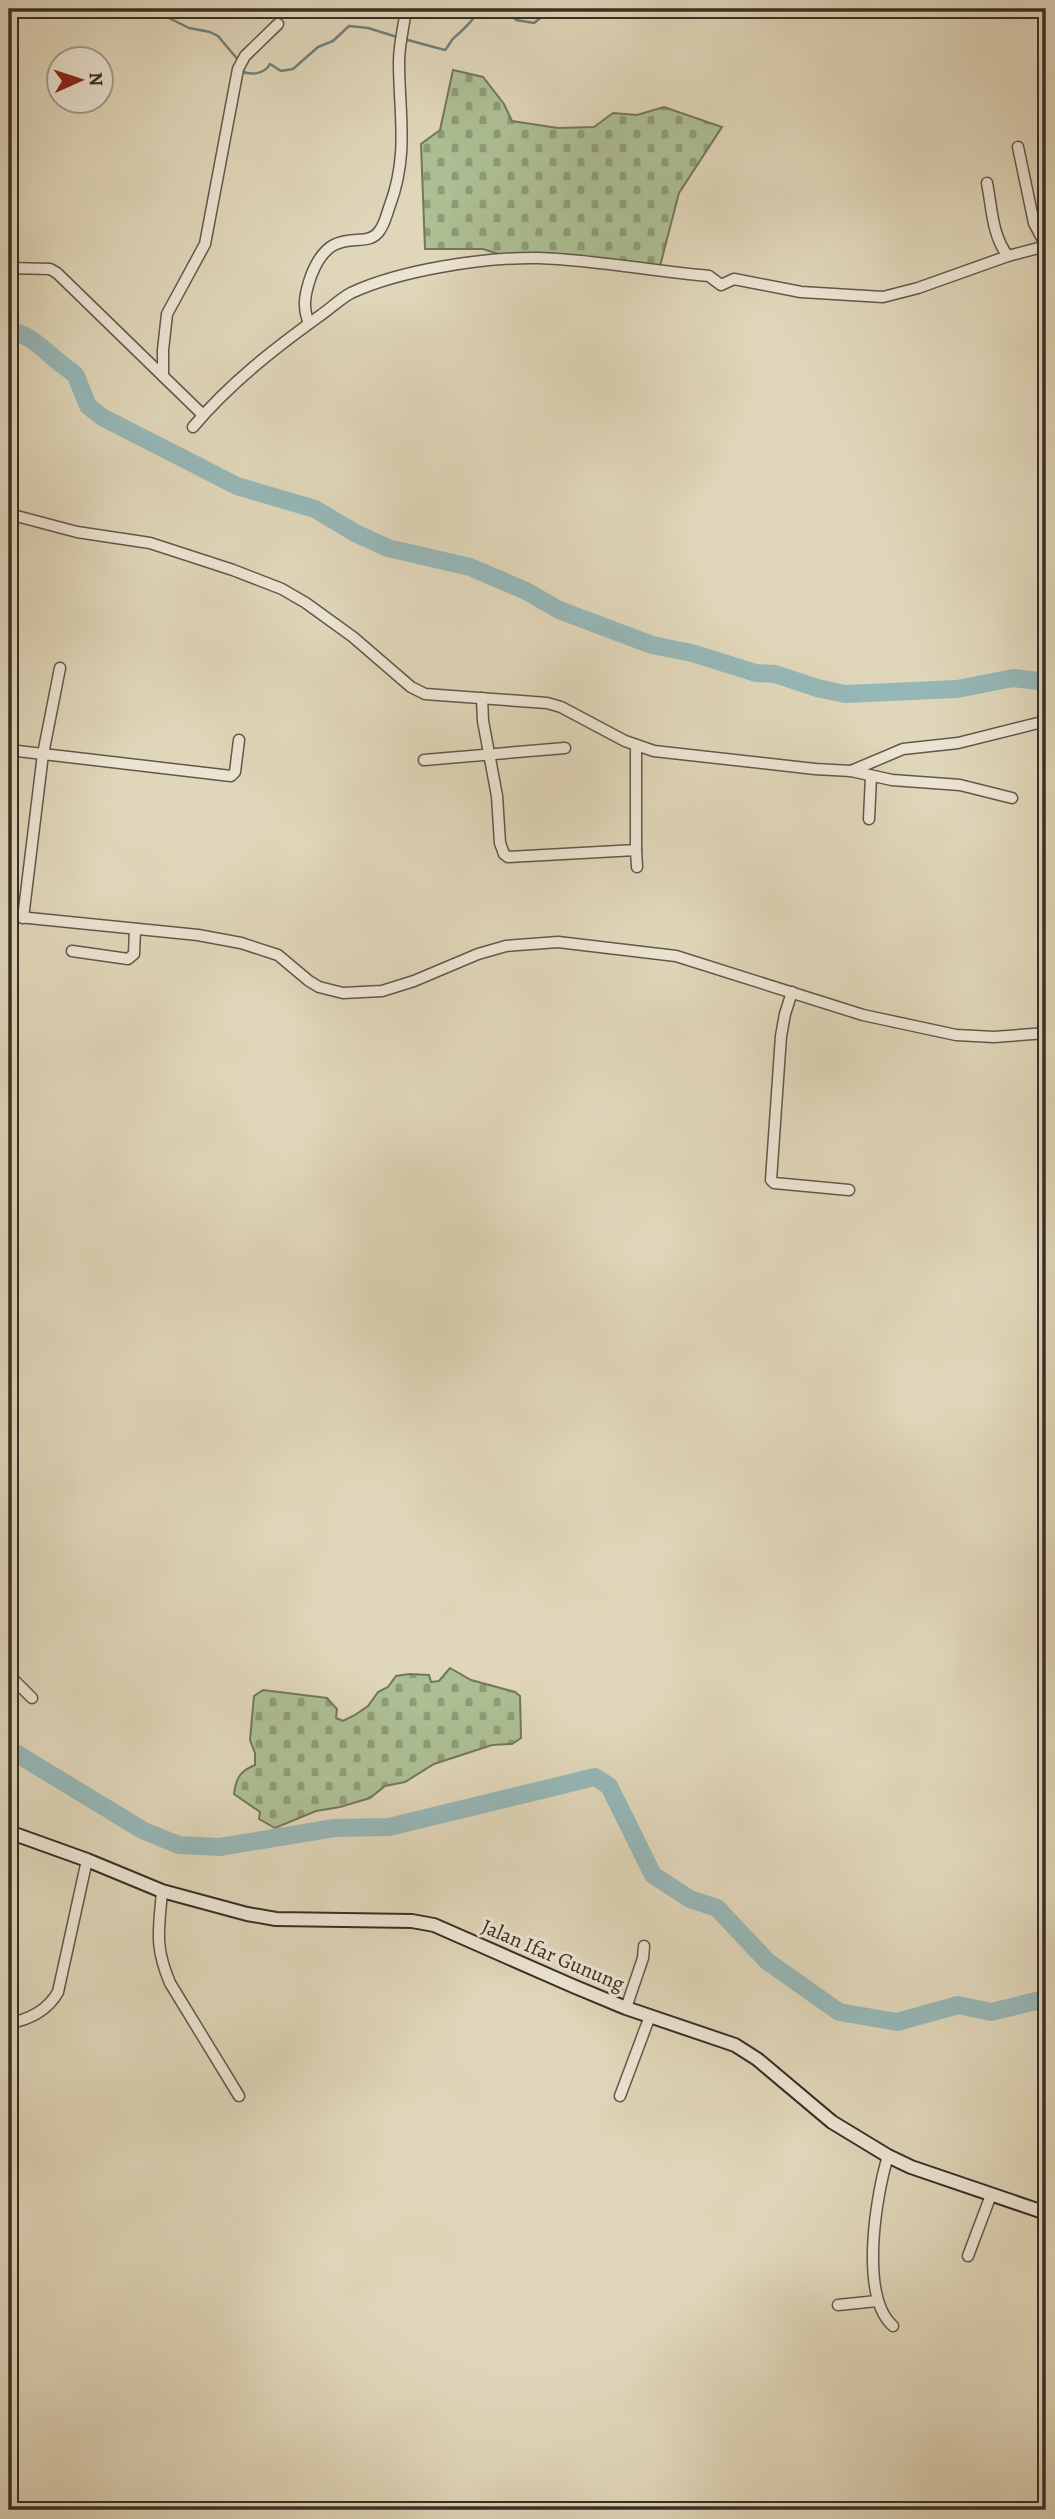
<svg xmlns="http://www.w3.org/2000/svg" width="1055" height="2519" font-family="Alegreya,serif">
<defs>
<pattern id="cemetery-stones" width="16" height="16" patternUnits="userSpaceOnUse" patternTransform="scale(1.75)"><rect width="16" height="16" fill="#adbf93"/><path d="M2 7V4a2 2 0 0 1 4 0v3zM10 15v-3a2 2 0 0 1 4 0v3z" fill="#8e9c78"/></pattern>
</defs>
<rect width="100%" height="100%" fill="#e0d6b9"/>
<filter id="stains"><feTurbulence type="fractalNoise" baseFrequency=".00286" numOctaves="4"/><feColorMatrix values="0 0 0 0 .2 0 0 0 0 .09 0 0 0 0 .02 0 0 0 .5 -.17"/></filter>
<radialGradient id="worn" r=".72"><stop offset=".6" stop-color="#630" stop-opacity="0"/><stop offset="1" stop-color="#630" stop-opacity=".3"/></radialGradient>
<!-- cemetery -->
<g fill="url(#cemetery-stones)" stroke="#72775c" stroke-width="2">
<path d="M453,70L483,77L504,104L512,121L558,128L594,127L613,113L637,115L664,107L722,127L679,193L660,266L502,255L483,249H425L421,144L440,130Z"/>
<path d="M450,1668L471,1680L515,1692L520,1696L521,1738L512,1744L492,1745L434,1764L405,1782L385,1786L370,1798L340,1807L316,1811L275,1828L259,1819L260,1812L234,1794C236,1778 240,1771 255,1765V1753L250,1740L254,1696L263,1690L327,1698L337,1709L336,1718L343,1721L355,1715L368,1706L378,1692L388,1687L396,1676L409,1674L429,1675L431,1682L439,1681Z"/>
</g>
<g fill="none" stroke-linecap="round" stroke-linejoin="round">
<!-- stream -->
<g stroke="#70817d" stroke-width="2.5">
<path d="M165,9L167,17L189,28L210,32L218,36L239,61"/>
<path d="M506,9L516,20L534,23L545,14V9"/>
<path d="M404,39L445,50C450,45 450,40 456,36C464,29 475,19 479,9"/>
<path d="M240,71C250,75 264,75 270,64L281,71L293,69L318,47L333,41L349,26L368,28L397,37"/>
</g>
<!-- river -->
<g stroke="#96b7b7" stroke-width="18">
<path d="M9,331C33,333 51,359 71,371L76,376L88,406L102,417L237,486L315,509L355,533L388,548L470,567L526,591L559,610L652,645L692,653L756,673L775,674L817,688L845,694L957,689L1013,678L1046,682"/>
<path d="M9,1749L144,1831L179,1845L220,1847L334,1828L389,1827L595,1777L609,1786L653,1875L690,1899L717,1908L767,1961L839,2012L897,2022L958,2005L991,2012L1036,2001H1046"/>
</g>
<!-- street casing -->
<g stroke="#61594a" stroke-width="13">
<g id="street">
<path d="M1018,147L1034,223L1046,246"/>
<path d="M987,183C992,208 992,236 1008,256"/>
<path d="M9,268L50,269L57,273L203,415"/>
<path d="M309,323C302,307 305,293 311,276C332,220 366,253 380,230C385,223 387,213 390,205C409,154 399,113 399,62C399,44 404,26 406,9"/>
<path d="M163,376V350L167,314L205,244L238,69L245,56L278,24"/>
<path d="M193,427C229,384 275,348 321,315C331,308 340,299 351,293C400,270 485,257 539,258C596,260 652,271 709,276L721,285L734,279L801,292L883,297L918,288L1008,256L1046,246"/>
<path d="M9,514L77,532L150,543L233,570L282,589L306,603L353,637L411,687L425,694L547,703L561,707L625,741L654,751L815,769L851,771L903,749L958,743L1046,721"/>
<path d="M482,698L483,721L497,796L500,843L504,854L508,857L636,850V745"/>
<path d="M9,750L231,776L235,772L239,740"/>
<path d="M424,760L565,748"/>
<path d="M851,771L892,780L960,785L1012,798"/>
<path d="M869,819L871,776"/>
<path d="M636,850L637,867"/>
<path d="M9,916L198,935L241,943L278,955L309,981L319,987L343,993L382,991L414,981L478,954L506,946L558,942L676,956L863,1015L956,1035L994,1037L1046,1033"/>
<path d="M23,918L43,754L60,668"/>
<path d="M72,951L128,959L134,954L135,929"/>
<path d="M792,992L785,1014L781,1036L771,1180L774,1183L849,1190"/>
<path d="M9,1675L32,1698"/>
<path d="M162,1891C159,1930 154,1945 170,1983L239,2096"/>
<path d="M626,2008L643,1958L644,1946"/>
<path d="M9,2023C29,2020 48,2010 58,1992L87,1860"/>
<path d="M620,2096L650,2016"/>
<path d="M888,2156C876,2195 859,2296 893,2326"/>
<path d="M968,2256L991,2195"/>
<path d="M838,2305L877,2301"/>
</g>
</g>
<!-- secondary casing -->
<g stroke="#372f25" stroke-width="16">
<path id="secondary" d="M9,1832L87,1860L162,1891L247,1914L276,1919L412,1921L434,1925L573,1986L626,2008L735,2045L757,2059L832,2122L888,2156L911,2167L1046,2213"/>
</g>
<!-- street -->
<use href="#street" stroke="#ebe4d2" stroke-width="10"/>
<!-- secondary -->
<use href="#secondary" stroke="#ebe4d2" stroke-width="12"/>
</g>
<g text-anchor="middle" stroke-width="6" stroke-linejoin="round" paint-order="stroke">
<!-- street labels -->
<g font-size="21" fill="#372f25" stroke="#ebe4d2">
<text transform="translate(553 1955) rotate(23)" y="7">Jalan Ifar Gunung</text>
</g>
</g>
<!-- margin -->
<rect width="1055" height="2519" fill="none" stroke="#e0d6b9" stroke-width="35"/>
<rect x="10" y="10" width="1034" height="2498" fill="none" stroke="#372f25" stroke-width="3.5"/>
<rect x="18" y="18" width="1020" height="2484" fill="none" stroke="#372f25" stroke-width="2"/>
<!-- north arrow -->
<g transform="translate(80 80) rotate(87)"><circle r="33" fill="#ebe4d2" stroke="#a39c8d" stroke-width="2"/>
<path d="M0-5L12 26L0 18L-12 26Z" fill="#8f2418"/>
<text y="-10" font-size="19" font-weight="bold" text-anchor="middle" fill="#372f25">N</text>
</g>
<rect width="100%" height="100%" filter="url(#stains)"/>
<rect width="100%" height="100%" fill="url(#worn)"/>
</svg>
